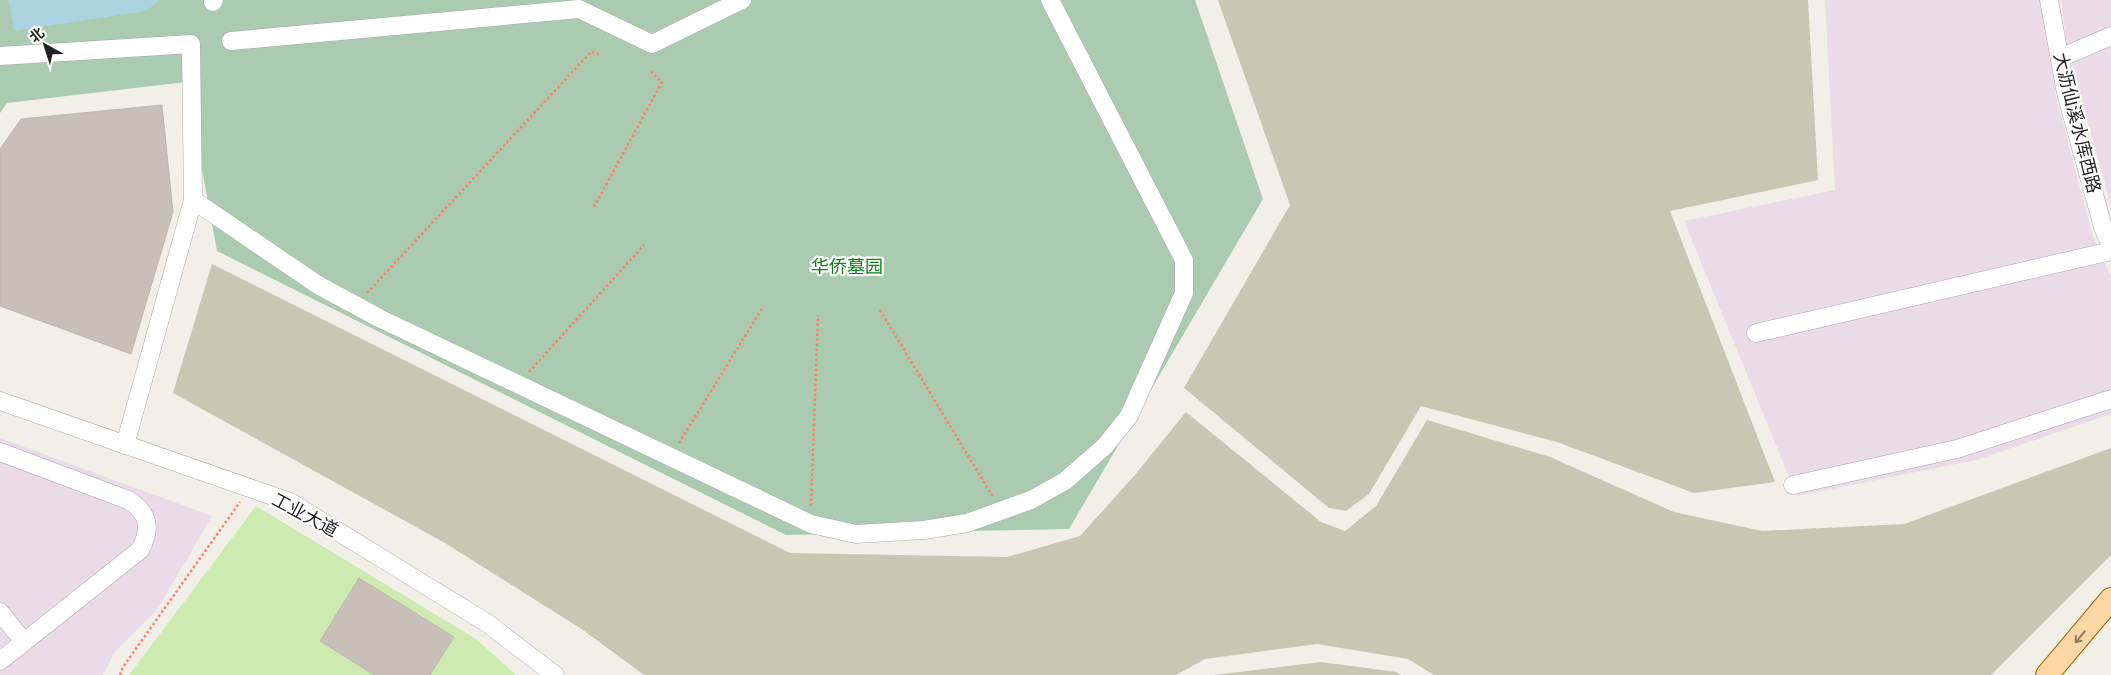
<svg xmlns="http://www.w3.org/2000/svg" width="2111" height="675" font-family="Mulish,'Noto Sans SC',sans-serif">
<rect width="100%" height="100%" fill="#f2efe9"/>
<!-- industrial -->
<g fill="#ebdbe8">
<path d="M1825,0H2041L2056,96L2092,234L2111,276V414L1976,460L1797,496L1684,221L1835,190Z"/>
<path d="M2061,0H2111V205L2067,46Z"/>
<path d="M0,438L212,516L157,610L114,653L103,675H0Z"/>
</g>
<!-- construction -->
<g fill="#c7c7b4">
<path d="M1218,0H1808L1818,180L1670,211L1775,482L1694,493L1557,442L1421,406L1369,494L1346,511L1329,508L1184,388L1290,205Z"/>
<path d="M212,264L790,553L1007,557L1080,536L1134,476L1186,412L1321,522L1345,531L1376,506L1427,420L1550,457L1674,512L1762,531L1904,524L2111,448V555L1991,675H1434L1408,659L1317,644L1205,659L1176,675H644L580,628L445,543L173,393Z"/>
<path d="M1321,662L1396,672L1401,675H1213Z"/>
</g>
<!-- grass -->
<path fill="#cdebb0" d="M256,506L476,639L516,675H129Z"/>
<!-- cemetery -->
<path fill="#aacbaf" d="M0,0H1195L1263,199L1069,529L786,535L217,251L186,82L7,103L0,113Z"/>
<!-- water -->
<path fill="#aad3df" d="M9,0H160L146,11L14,31Z"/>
<!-- building -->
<g fill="#c7bfb8" stroke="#c4b6ab">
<path d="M162,105L173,212L131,354L0,306V149L21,119Z"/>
<path d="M359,578L454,637L430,675H374L320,641Z"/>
</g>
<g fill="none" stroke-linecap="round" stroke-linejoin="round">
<!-- minor casing -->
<g stroke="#a9a9a9" stroke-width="19">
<g id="minor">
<path d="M2049,0L2066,93L2103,227L2111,245"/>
<path d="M213,2L214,0"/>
<path d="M231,41L579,9L652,44L742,0"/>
<path d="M0,56L191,44L193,200L125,445"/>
<path d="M2060,58L2111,36"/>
<path d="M193,200L318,285L379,318L811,524L856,534L924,530L967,523L1031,500L1065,481L1105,446L1129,416L1184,293V260L1050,0"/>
<path d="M1756,333L2111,251"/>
<path d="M0,401L290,502L487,623L555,675"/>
<path d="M0,452L128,500C149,513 152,528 140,550L0,661"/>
<path d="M1793,485L1957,449L2111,399"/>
<path d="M0,612L24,642"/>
</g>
</g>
<!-- major casing -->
<g stroke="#a06b00" stroke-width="24">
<path id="major" d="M2047,675L2111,599"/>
</g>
<!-- path -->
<g stroke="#fa8072" stroke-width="2.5" stroke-dasharray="2.5 2.5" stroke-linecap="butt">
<path d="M594,207L662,82L649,70"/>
<path d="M367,293L591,52L599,54"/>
<path d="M880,310L993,497"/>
<path d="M529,372L644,245"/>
<path d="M679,443L763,307"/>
<path d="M811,506L818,315"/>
<path d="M120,675L123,667L240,502"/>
</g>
<!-- minor -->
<use href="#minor" stroke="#fff" stroke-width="18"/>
<!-- major -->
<use href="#major" stroke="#fcd6a4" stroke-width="22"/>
</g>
<!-- one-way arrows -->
<defs><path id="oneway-shaft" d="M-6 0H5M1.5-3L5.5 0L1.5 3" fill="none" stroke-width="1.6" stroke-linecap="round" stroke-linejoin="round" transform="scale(1.25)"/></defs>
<use stroke="#8f7c63" href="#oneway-shaft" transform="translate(2080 637) rotate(130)"/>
<g text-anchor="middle" stroke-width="4.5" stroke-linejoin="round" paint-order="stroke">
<!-- street labels -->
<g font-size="18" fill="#222" stroke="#fff">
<text transform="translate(2077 123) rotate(76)" y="6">大沥仙溪水库西路</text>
<text transform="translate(305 515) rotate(28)" y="6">工业大道</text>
</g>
<!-- park labels -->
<g font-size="18" fill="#0c8416" stroke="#fff">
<text x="847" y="273">华侨墓园</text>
</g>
</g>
<!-- north arrow -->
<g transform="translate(45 45) rotate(321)" stroke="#ffffff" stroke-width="4" paint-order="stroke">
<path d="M0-4L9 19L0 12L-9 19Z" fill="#222222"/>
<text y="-8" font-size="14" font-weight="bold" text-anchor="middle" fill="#222222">北</text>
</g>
</svg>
